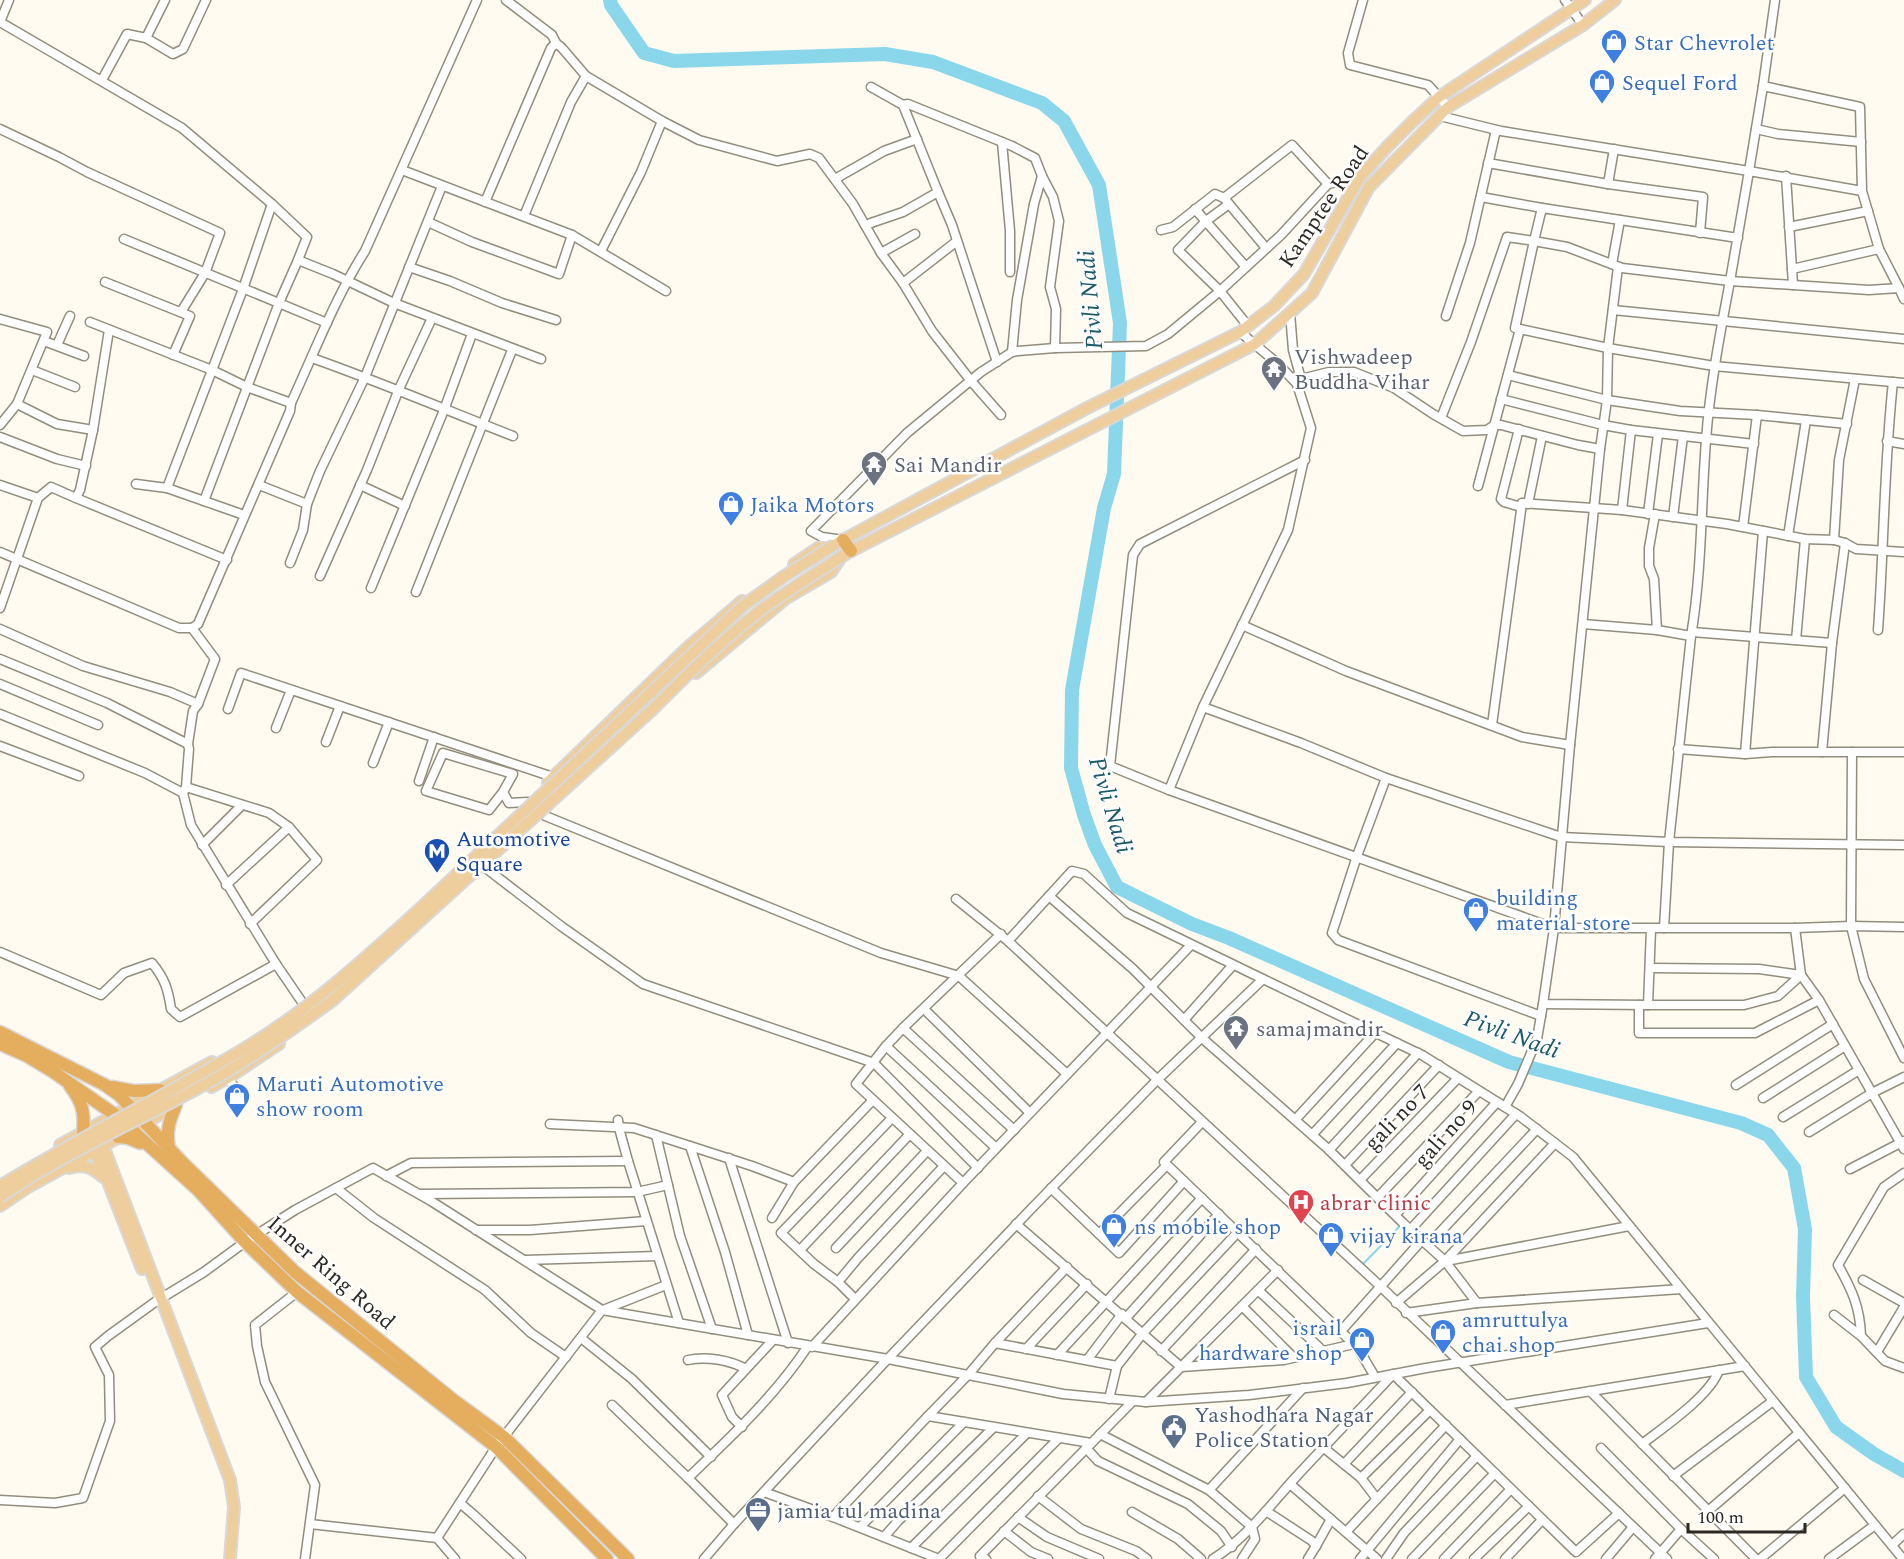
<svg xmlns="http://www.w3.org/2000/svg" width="1904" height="1559" font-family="Spectral,serif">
<rect width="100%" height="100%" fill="#fffbf0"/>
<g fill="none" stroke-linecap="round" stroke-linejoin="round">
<!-- stream -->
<path stroke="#8ad7eb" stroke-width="2" d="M1361,1266L1401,1225"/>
<!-- river -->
<path stroke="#8ad7eb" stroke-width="14" d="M610,0L611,5L644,53L674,61L885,54L933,62L1042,103L1064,121L1099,185L1120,323L1114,474L1104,508L1072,690L1071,768L1084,815L1095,845L1117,887L1192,924L1229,938L1509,1062L1741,1123L1768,1135L1794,1168L1805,1229L1803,1297L1806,1377L1836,1427L1874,1454L1904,1471"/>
<!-- minor casing -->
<g stroke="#928d7c" stroke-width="11">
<g id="minor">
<path d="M506,0L552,35L556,43L562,48L586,76L662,121L699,140L777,161L810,154L819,158L853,204L881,253L903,283L957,241"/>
<path d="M1363,0L1348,53L1350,65L1428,85L1448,107"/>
<path d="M1565,0L1583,25"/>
<path d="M0,22L182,128L272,204L307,237L298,260L333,274L394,303L541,359"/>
<path d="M0,22L9,0"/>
<path d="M146,38L173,54L183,49L206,0"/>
<path d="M102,80L127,34L146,38L165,0"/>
<path d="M1763,86L1775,0"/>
<path d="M871,87L903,105"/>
<path d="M1440,116L1501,131L1749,171L1730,281L1622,268L1567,247L1534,241L1542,208L1738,238"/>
<path d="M0,129L59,157L87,172L220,233L205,273L181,312"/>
<path d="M1756,129L1778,134L1861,142"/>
<path d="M1002,142L1010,231V272"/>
<path d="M1488,163L1608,184L1703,197L1700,233"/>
<path d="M402,170L572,235L666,291"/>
<path d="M1786,176L1792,269"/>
<path d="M835,179L884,151L917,139"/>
<path d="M1608,184L1614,149"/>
<path d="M938,192L903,105L908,104L1012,146L1035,158L1042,176L1053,197L1059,221L1050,287L1056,309L1055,348"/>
<path d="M1481,197L1542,208"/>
<path d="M485,202L551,48L556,43"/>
<path d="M1229,204L1206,221L1178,250L1220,291L1248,326"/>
<path d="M1195,209L1246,267"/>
<path d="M524,216L571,102L586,76"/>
<path d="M428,222L472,242L559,274L572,235"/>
<path d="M865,225L903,212L938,192L952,225L997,362"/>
<path d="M1789,227L1868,211"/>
<path d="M1161,230L1173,227L1215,194L1224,198"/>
<path d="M124,239L327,323"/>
<path d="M1266,248L1224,198L1292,145L1328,184"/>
<path d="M1879,249L1899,288"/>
<path d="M601,251L641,172L662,121"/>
<path d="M881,253L915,234"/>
<path d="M1612,264L1620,220"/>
<path d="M409,267L450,281L502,303L556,320"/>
<path d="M105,282L190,316L173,355"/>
<path d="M903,283L932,331L971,381L1001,415"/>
<path d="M1793,285L1792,269L1879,249L1862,191L1860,107L1763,86L1749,171L1862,191"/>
<path d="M1613,310L1904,339"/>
<path d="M1290,313L1293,350L1301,379"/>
<path d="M1446,316L1470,243L1496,130"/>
<path d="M0,319L47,332L17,404L0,425"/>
<path d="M90,322L212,370L247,387L291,403"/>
<path d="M1240,332L1277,363L1297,384L1311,428L1288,530L1203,707L1301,743L1386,778L1561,837L1669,842L1904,845"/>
<path d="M44,341L84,356"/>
<path d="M57,345L70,316"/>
<path d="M1012,352L1017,300L1034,204L1042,176"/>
<path d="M312,358C380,382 446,410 513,436"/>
<path d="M32,370L75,387"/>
<path d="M1508,375L1607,400L1680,411L1757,415L1847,424"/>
<path d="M1297,384L1301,379L1329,372H1354L1394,388L1433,414L1463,431L1487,430L1495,425H1501L1578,445L1600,449L1570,745L1554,928L1543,1004L1648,1005L1651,929"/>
<path d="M1501,399L1603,425L1631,430L1754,444"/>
<path d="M17,404L57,424L93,430"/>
<path d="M1441,418L1471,342L1507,237L1534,241L1515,328L1520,329"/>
<path d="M1519,429L1501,499L1504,502L1521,507"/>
<path d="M0,437L57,459L86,466"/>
<path d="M1887,441L1904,444"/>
<path d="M1600,449L1607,400L1608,348L1618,267"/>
<path d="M1305,460L1140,544L1133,555L1110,766L1169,790L1554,928H1795L1851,926L1904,927"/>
<path d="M136,484L167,488"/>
<path d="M0,485L38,498"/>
<path d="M259,485L307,504"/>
<path d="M360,485L405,506"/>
<path d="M1478,486L1520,329L1608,348L1714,366L1904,383"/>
<path d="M76,498L227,560"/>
<path d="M204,501L279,303L298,260"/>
<path d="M1528,504L1542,436"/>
<path d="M1622,510L1631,430"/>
<path d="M1648,514L1658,434"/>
<path d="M244,515L167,488L243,289L272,204"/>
<path d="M1673,517L1683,436"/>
<path d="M1743,527L1757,415"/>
<path d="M1788,536L1806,420"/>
<path d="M843,540L822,537L811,531L907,433L981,372L1012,352L1018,351L1055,348L1146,346L1168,334L1220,291L1281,235L1328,184L1360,177"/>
<path d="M1834,540L1839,460L1855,379"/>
<path d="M0,552L179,628H192L198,624L290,411L291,403C315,351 335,298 365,251L477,0"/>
<path d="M290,563L303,530L307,504L320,471L365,377L442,186"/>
<path d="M320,576L367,470L399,389L432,318"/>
<path d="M371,588L444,410L472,334"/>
<path d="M416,592L512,350"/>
<path d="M0,608L38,498L51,487L76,498L80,490L93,430L109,330"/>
<path d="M1583,624L1657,630L1654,579L1649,566V548L1655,514"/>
<path d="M1242,625L1346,671L1522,737L1570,745"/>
<path d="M0,629L83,666L170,692L198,704"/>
<path d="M1657,630L1691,636C1702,571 1701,505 1706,440C1710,386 1720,334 1730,281L1869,290L1899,288L1904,299"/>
<path d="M1878,630C1884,547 1884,464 1893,382"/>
<path d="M1692,632L1832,643L1845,543"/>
<path d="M1796,640L1805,539"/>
<path d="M0,659L107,703L188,744"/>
<path d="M0,684L98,725"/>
<path d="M228,709L241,673L553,777"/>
<path d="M0,714L145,773L183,793L191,825L276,964"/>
<path d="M1492,725L1522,503L1622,510L1727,524L1805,539L1834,540L1845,543L1856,549L1904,552"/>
<path d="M276,728L291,690"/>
<path d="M326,742L340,706"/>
<path d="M0,746L79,776"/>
<path d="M1678,749L1745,754L1772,752H1904"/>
<path d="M1822,752L1832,643"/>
<path d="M1852,752L1851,926L1864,979L1904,1058"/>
<path d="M1745,754L1763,531"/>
<path d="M373,763L389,722"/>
<path d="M1386,778L1357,856L1332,933L1338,940L1541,1016"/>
<path d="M419,781L434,737"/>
<path d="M186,787L269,813L289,827"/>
<path d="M1169,790L1203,707"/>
<path d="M503,792L489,810L426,791L443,753L513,774L503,792L509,803L528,802L543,815L881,953L959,976L1067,1074"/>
<path d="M183,793L186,787L189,749L188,744L193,711L198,704L215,659L192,628"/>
<path d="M202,845L242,805"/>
<path d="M487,869L561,926L643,984L874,1063L978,1168"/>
<path d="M226,885L289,827L317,860L250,924"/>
<path d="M1049,896L1133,969L1202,1038L1327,1148L1403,1223L1445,1261L1477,1303L1406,1313"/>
<path d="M956,899L1008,941L1379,1285L1667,1559"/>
<path d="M1664,928L1669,842L1691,636"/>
<path d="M1795,928L1801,975L1819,1000"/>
<path d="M1008,941L1072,871L1084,874L1127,913L1263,979"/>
<path d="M0,952L101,995L124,973L152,963C165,979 168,989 171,1009L180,1017L276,964L304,1005"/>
<path d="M1650,968L1759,969L1801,975"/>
<path d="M1639,1005V1033H1755L1819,1000L1904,1149"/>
<path d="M1648,1005H1744L1778,996L1801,975"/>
<path d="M924,1009L1030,1113"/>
<path d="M1184,1020L1233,965"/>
<path d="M903,1028L1014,1130"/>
<path d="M886,1046L996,1148"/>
<path d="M227,1078L234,1086"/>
<path d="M1736,1085L1833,1024"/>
<path d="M1763,1098L1845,1046"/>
<path d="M1505,1107L1518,1084L1537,1039L1543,1004"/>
<path d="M1783,1117L1859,1070"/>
<path d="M618,1120L619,1128L628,1161L679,1323"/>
<path d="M1295,1120L1375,1033"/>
<path d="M1202,1122L1164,1162L1358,1348L1375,1377"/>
<path d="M550,1124L634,1128L752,1166L794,1182"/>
<path d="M1809,1132L1872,1093L1904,1077"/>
<path d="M656,1135L680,1236L712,1329"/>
<path d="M1312,1135L1397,1043"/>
<path d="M690,1146L725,1252L748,1335"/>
<path d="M1329,1150L1418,1053"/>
<path d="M729,1158L788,1343"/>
<path d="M1345,1165L1439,1065"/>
<path d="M1850,1169L1904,1141"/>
<path d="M1904,1173L1884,1187L1838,1265C1852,1290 1860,1307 1861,1336L1885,1361L1904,1368"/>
<path d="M386,1176L411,1163L628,1161"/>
<path d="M1360,1180L1458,1078"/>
<path d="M963,1183L856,1084L886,1046L903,1028L1001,934"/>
<path d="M336,1188L374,1218L485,1290L531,1333L566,1357"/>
<path d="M1051,1188L1119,1253L1184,1181"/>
<path d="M420,1194L637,1192L668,1185"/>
<path d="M1378,1197L1479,1091"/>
<path d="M1396,1214L1497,1102"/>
<path d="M772,1218L794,1182L873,1100"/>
<path d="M1016,1224L1181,1367L1284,1360L1354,1344"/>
<path d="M1411,1229L1516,1114"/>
<path d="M476,1230H530L646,1221"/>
<path d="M1099,1234L1167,1165"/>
<path d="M1428,1245L1537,1129"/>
<path d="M836,1248L927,1151"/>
<path d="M800,1250L909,1135"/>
<path d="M525,1260L657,1256"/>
<path d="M1446,1261L1629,1226"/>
<path d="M1863,1280L1904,1303"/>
<path d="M838,1282L814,1264L781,1233L892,1118"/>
<path d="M1258,1290L1323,1351"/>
<path d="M297,1292L255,1325L257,1346L265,1382L315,1485L305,1559"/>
<path d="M855,1299L838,1282L858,1258L944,1166"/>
<path d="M1396,1303L1445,1261L1555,1143"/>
<path d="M1477,1303L1681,1289"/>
<path d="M1242,1306L1293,1357"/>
<path d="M602,1310L888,1359L1063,1394L1146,1402L1249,1395L1347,1383L1426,1368L1708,1323"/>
<path d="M603,1310L666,1285"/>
<path d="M1834,1315L1861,1336"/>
<path d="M1126,1318L1219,1214"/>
<path d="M1341,1331L1422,1240"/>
<path d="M581,1338L632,1379L711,1457"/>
<path d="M995,1343L1067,1267"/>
<path d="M812,1347L963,1183L1191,945"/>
<path d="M1026,1349L1087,1284"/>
<path d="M1161,1351L1256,1249"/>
<path d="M1877,1352L1904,1307"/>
<path d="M1057,1355L1202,1198"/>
<path d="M688,1360C706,1356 730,1360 746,1369"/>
<path d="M1087,1360L1122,1314"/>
<path d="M1117,1366L1143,1333L1238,1232"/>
<path d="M1590,1391L1756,1559"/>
<path d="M1146,1402L1278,1270"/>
<path d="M612,1405L688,1478"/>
<path d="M1505,1405L1745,1366"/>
<path d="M742,1427L732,1417L722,1395L773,1340"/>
<path d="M1100,1434L1209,1490"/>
<path d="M1091,1443L928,1416L968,1375L995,1343L1117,1366L1109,1399"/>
<path d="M1642,1444C1664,1427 1710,1396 1719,1370"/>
<path d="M1086,1448L1098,1461L1188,1504L1221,1531L1232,1547"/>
<path d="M1324,1448L1361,1478"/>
<path d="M1601,1448L1681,1529"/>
<path d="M1344,1464L1412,1392"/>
<path d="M1673,1476L1773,1401"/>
<path d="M1290,1484L1377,1559"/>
<path d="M764,1492L833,1517L939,1559L1059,1438"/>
<path d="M1038,1496L1081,1529L1136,1551L1147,1559"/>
<path d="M1377,1499L1361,1478L1430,1410"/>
<path d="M0,1500L55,1503L83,1498L110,1421L109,1375L95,1347L108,1336L155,1302L204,1272L245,1242L295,1210L373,1168L431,1201L602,1310L496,1447L437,1538L310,1524"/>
<path d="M460,1503L474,1515L521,1559"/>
<path d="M1266,1511L1312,1541L1316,1546L1308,1559"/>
<path d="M1708,1511L1799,1433"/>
<path d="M1132,1512L1178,1539L1201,1559"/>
<path d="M833,1517L928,1416"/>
<path d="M1018,1517L1047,1537L1099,1559"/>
<path d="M734,1524L688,1478C731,1437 775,1396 808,1346"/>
<path d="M860,1527L964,1422"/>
<path d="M1004,1531L1031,1552L1048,1559"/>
<path d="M1346,1532L1446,1425"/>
<path d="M884,1537L898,1521L994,1427"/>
<path d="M437,1538L455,1559"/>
<path d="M1892,1545L1904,1534"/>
<path d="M1316,1546L1331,1519"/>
<path d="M911,1548L1027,1433"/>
<path d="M704,1559L734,1524L882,1365L1033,1207L1157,1080L1263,979L1422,1055L1521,1117L1573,1157L1903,1559"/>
<path d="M986,1559L980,1556L1133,1401"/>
<path d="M1213,1559C1246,1538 1269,1507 1295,1478C1327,1443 1361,1409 1393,1374L1576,1552L1619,1513"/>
<path d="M1242,1559L1255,1539L1252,1527L1209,1490L1303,1388"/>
<path d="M1360,1559L1460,1439"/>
<path d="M1386,1559L1404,1533L1477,1456"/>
<path d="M1412,1559L1495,1473"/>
<path d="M1444,1559L1511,1489"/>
<path d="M1474,1559L1529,1506"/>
<path d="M1505,1559L1542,1520"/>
<path d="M1606,1559L1633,1527"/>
<path d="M1655,1559L1681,1529L1714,1559"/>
<path d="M1760,1559L1845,1488"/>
<path d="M1829,1559L1875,1525"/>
</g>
</g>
<!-- major casing -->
<g stroke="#d9d8d7" stroke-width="14">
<g id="major">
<path d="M794,564L818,548L834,545L843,540L1087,408L1240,332L1274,306L1304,274L1360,177L1388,146L1411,123L1439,97L1585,0"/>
<path d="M696,673L785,599L831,572L841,557L851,551L1255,344L1312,293L1369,187L1448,107L1583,25L1615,0"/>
<path d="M548,782L687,648L742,601"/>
<path d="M211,1087L231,1076L279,1044"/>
<path d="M101,1140L230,1480L234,1507L230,1559"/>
<path d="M60,1145L212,1062"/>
<path d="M91,1145L108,1182L142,1269"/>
<path d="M69,1168C84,1164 92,1167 103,1177"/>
<path d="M0,1206L28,1187L168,1110"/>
</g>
</g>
<!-- highway casing -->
<g stroke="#d9d8d7" stroke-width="15">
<g id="highway">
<path d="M843,540L851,551"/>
<path d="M0,1032L105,1085L119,1095L182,1162L295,1272L452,1399L504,1437L628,1559"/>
<path d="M0,1044L27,1056L52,1071L114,1114L198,1190L245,1242L297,1292L496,1447L607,1559"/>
<path d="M70,1086C82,1102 85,1112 83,1132"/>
<path d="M112,1087L134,1091L160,1090"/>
<path d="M118,1137L128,1138L140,1143"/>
<path d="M169,1148C166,1131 169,1121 176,1105"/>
</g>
</g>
<!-- minor -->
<use href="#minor" stroke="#fff" stroke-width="8"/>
<!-- major -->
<use href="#major" stroke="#efce9e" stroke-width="10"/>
<!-- highway -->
<use href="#highway" stroke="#e5ad5e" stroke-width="12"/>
<!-- rail -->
<path stroke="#727067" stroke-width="2" stroke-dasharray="8 8" stroke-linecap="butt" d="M0,1194L33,1173L225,1069L292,1026L341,988L469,872"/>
<!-- major-bridge casing -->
<g stroke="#d9d8d7" stroke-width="14" stroke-linecap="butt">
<g id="major-bridge">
<path d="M0,1186C79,1138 163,1097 242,1050C309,1010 367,957 424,905L744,605L783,577L834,545"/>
<path d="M0,1197C64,1153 136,1122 204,1085C249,1060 292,1030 333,1000L653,709C686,676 719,643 756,614C783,593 812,576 841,557"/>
</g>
</g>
<!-- major-bridge -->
<use href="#major-bridge" stroke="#efce9e" stroke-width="10"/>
</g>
<!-- icons -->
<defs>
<g id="shop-pin" transform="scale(1.35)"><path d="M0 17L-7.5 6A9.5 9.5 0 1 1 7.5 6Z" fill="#3f7fe0" stroke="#fff"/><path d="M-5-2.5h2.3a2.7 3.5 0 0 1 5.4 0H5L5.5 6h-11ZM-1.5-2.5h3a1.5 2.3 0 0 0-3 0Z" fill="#fff"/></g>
<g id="temple-pin" transform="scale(1.35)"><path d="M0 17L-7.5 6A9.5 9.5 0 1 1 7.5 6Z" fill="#6b7280" stroke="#fff"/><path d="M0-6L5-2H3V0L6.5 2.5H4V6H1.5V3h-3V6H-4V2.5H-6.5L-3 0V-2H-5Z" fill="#fff"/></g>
<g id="metro-pin" transform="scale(1.35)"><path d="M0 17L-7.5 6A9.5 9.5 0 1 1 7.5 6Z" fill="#1a4fb4" stroke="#fff"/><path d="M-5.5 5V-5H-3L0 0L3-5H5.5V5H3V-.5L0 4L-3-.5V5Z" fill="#fff"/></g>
<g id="hospital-pin" transform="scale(1.35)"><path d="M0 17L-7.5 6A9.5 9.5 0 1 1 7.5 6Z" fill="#e0444e" stroke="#fff"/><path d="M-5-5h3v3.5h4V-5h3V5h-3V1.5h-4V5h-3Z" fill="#fff"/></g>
<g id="civic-pin" transform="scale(1.35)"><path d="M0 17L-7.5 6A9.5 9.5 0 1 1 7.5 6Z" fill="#5c6f8a" stroke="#fff"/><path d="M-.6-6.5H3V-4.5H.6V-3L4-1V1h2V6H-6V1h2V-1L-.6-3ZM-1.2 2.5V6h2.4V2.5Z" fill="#fff"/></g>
<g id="office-pin" transform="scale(1.35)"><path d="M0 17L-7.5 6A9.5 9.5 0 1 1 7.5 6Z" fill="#5c6f8a" stroke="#fff"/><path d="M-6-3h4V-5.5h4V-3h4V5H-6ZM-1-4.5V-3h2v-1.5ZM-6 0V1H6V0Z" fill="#fff"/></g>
</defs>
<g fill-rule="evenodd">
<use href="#shop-pin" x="1614" y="42"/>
<use href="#shop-pin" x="1602" y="82"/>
<use href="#temple-pin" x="1274" y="369"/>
<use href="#temple-pin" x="874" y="464"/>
<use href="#shop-pin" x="731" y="504"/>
<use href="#metro-pin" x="437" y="851"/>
<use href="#shop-pin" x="1476" y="910"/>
<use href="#temple-pin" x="1236" y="1028"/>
<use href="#shop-pin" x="237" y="1096"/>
<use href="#hospital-pin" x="1301" y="1202"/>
<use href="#shop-pin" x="1114" y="1226"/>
<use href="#shop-pin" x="1331" y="1235"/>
<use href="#shop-pin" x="1443" y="1332"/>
<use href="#shop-pin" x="1362" y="1340"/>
<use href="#civic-pin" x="1174" y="1427"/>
<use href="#office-pin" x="758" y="1510"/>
</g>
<g text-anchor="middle" stroke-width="5" stroke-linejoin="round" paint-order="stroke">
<!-- shop labels -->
<g font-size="22" fill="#366cbe" stroke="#fff" text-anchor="start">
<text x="1634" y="50">Star Chevrolet</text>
<text x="1622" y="90">Sequel Ford</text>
<text x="750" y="512">Jaika Motors</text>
<text x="1496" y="905">building<tspan x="1496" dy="25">material store</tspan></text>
<text x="256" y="1091">Maruti Automotive<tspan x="256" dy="25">show room</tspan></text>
<text x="1134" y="1234">ns mobile shop</text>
<text x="1350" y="1243">vijay kirana</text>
<text x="1462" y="1327">amruttulya<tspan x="1462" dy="25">chai shop</tspan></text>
<text x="1342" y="1335" text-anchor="end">israil<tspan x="1342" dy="25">hardware shop</tspan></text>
</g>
<!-- street labels -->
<g font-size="22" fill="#2b2922" stroke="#fff">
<text transform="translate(1323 206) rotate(-56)" y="8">Kamptee Road</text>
<text transform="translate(1396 1117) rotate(-46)" y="8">gali no 7</text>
<text transform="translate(1445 1133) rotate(-48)" y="8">gali no 9</text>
<text transform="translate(332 1272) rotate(41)" y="8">Inner Ring Road</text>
</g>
<!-- worship labels -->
<g font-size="22" fill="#5b616d" stroke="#fff" text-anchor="start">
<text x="1294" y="364">Vishwadeep<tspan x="1294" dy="25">Buddha Vihar</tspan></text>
<text x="894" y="472">Sai Mandir</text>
<text x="1256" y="1036">samajmandir</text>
</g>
<!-- transit labels -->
<g font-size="22" fill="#164399" stroke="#fff" text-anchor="start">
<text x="456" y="846">Automotive<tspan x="456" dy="25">Square</tspan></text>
</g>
<!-- health labels -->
<g font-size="22" fill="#be3a42" stroke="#fff" text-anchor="start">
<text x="1320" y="1210">abrar clinic</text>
</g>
<!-- service labels -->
<g font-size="22" fill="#4e5e75" stroke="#fff" text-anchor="start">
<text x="1194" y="1422">Yashodhara Nagar<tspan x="1194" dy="25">Police Station</tspan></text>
<text x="777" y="1518">jamia tul madina</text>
</g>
<!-- water labels -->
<g font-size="24" font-style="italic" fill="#1b5a69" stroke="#fff">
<text transform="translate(1090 300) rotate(-95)" y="8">Pivli Nadi</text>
<text transform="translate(1111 805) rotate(73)" y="8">Pivli Nadi</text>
<text transform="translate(1512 1034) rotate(20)" y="8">Pivli Nadi</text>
</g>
</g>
<!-- scale -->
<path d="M1688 1523v9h117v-9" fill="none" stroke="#2b2922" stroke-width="3"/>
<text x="1697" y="1523" font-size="18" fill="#2b2922" stroke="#ffffff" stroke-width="4.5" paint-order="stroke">100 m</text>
</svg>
